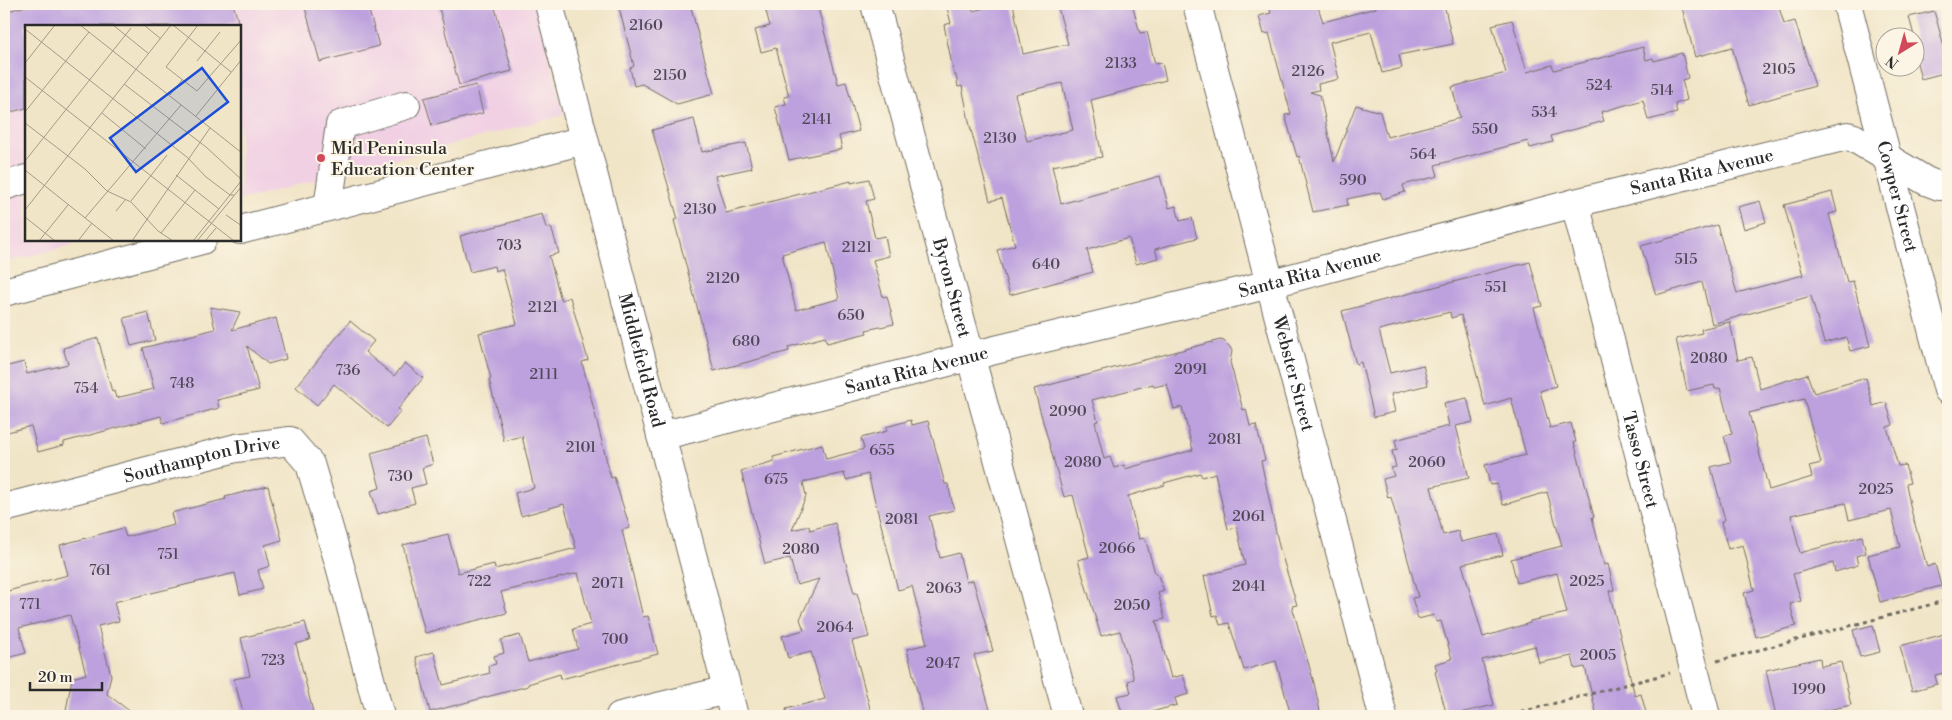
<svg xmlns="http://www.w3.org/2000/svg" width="1952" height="720" font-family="'Libre Bodoni',serif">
<rect width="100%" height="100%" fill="#fcf5e5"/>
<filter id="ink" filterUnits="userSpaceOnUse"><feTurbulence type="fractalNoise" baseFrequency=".02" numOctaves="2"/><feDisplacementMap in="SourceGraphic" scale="10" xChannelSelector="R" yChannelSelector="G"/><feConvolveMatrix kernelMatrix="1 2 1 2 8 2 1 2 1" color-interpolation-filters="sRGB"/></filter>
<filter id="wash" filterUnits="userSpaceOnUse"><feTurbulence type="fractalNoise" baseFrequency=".0096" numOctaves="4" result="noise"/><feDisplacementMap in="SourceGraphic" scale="20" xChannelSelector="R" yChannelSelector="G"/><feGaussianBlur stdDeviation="1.12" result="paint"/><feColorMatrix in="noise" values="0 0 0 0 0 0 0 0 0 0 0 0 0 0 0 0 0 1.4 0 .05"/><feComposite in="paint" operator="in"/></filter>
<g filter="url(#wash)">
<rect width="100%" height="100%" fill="#f1e5c7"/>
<!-- built -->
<path fill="#f1d0e4" d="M4,4H536L564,115L240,200V26H26V240H90L4,263Z"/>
<g id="blocks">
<!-- building -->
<g fill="#bda1de" fill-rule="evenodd">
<path d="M34,4H233L238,21L220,26H26V108L4,114V12Z"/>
<path d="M304,4H367L379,46L320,62Z"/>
<path d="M438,4H494L512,71L459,85Z"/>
<path d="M618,4H690L714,94L677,104L642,84L634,86L630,68L634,66Z"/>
<path d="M764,4H817L838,84L846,82L859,131L839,136L842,149L789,160L775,107L786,104L784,97L789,96L776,48L761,52L755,30L770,26Z"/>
<path d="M946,4H971L973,11L999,4H1013L1023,54L1068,44L1057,4H1132L1140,33L1147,32L1155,64L1162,63L1166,80L1091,100L1102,157L1052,166L1061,204L1160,176L1169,208L1176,206L1180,221L1192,218L1197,238L1155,249L1158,258L1136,264L1129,238L1087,250L1093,272L1010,295L997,250L1015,245L1002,198L990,201L970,126L962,86L958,87L956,75H954L944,25L951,23ZM1062,83L1073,130L1027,141L1015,94Z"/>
<path d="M1268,4H1317L1323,22L1376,8L1375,4H1444L1453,44L1399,55L1402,68L1382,73L1371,32L1330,42L1339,79L1318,84L1319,90L1310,92L1320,95L1334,162L1356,105L1380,112L1387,137L1460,118L1452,87L1506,73L1492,25L1512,20L1527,72L1552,65L1554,70L1643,47L1646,60L1653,58L1654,61L1682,53L1688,78L1682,80L1687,100L1675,104L1677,113L1648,120L1643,100L1601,112L1604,121L1551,136L1553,142L1530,148L1528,141L1435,165L1438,176L1403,185L1405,192L1383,199L1380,192L1347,199L1348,205L1313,212L1299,156L1297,157L1285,115L1291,114L1269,33L1264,34L1259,16L1271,13Z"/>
<path d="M1681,4H1778L1784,24L1795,21L1815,86L1749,105L1732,47L1695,57Z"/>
<path d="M1934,11L1948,61V72L1921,79L1916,59L1920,58L1909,17Z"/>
<path d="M476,85L483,113L432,126L424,98Z"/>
<path d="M694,119L702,152L746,143L752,168L715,176L726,213L851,181V183L869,179L874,199L866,201L875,238L885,236L889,256L873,260L883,297L887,296L894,324L866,330L867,333L827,343L825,337L788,347L789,351L714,371L674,220L678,219L652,130ZM826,242L839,299L796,310L782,254Z"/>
<path d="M1832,192L1837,212L1829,214L1847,282L1853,281L1870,346L1850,351L1846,337L1824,343L1811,296L1712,324L1702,282L1656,295L1641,246L1717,225L1737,293L1803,275L1784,205Z"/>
<path d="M1760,201L1766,222L1744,229L1738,207Z"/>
<path d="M542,214L546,228L551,227L559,253L549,256L561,300L570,297L588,360L582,362L611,478L614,477L630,528L622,530L643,617L648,616L658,654L561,679L560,674L528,684V686L430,712L416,657L434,652L443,685L490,673L488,666L496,664L494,656L504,653L501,640L520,635L528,662L578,649L573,629L591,624L578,573L501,592L507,613L425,633L403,545L448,534L458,573L494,564L495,569L576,548L564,504L521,516L515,493L534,488L522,436L504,441L489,379H491L479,333L517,324L502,269L495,271L494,266L470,272L460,236Z"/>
<path d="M1530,262L1542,306L1534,308L1556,386L1540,391L1550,428L1571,423L1576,442H1574L1594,517H1592L1604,565L1608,564L1614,590L1609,591L1635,696L1641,694L1647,716H1597L1585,667L1575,669L1572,656L1539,663L1535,646L1482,660L1494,705L1447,716L1435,672L1437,671L1435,664L1452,659L1441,621L1436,622L1434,615L1418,619L1412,598L1418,597L1391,497L1388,498L1383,479L1394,476L1391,468L1396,467L1392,451L1397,450L1395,440L1449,426L1444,403L1467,398L1473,422L1456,426L1469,478L1431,487L1443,535L1458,531L1461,542L1498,534L1503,555L1462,564L1483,637L1530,623V621L1567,613L1557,573L1517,583L1511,559L1562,546L1547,492L1503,505L1497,484L1490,485L1485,465L1526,455L1511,398L1485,406L1461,315L1451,318L1450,312L1379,330L1390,373L1423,365L1428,385L1391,394L1395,412L1374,417L1361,362L1356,364L1342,311Z"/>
<path d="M210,307L240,312L232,330L276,318L286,359L268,364L247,346L259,390L217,400L219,408L163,423L161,416L64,442V445L38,452L31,426L4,433V367L24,362L27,374L68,364L63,348L98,338L112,392L114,391L116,398L154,389L143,348L215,329Z"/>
<path d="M148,312L155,340L131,346L124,318Z"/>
<path d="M350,321L374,341L365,352L394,376L405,363L423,378L398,409L401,411L387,428L334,384L317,405L296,387Z"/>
<path d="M1730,322L1738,360L1752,357L1760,389L1807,374L1814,393L1866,378L1873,406L1886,402L1893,425L1887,427L1898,466L1905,465L1910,483L1906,484L1911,510L1927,567L1935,564L1941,586L1880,602L1868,555L1900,547L1891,510L1849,520L1845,503L1791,515L1800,553L1862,536L1866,553L1856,556L1858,565L1835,572L1833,563L1793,574L1801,601L1790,604L1796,626L1756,637L1744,593L1754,590L1743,545L1728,549L1721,522L1725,520L1711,467L1731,462L1724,436L1732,434L1720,388L1715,389L1714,385L1687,391L1676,339L1702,333L1701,329ZM1804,399L1821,463L1809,466L1812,477L1769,490L1749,413Z"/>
<path d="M1220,340L1224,341L1230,347L1232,351L1230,362L1243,410L1246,409L1250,426L1256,425L1265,460L1261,461L1279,546L1297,605L1292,606L1314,683L1321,716H1291L1276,661L1244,670L1229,623L1220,625L1217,615L1213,616L1204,576L1245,565L1237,527L1228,529L1215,473L1202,477L1200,473L1164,483L1165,485L1128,496L1139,539L1145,538L1155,573H1157L1164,591L1158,593L1165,619L1156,621L1171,678L1183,675L1189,694L1175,698L1177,705L1137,716H1123L1117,696L1131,693L1128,681L1134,679L1120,631L1101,636L1078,560L1089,557L1073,495L1064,497L1034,389ZM1153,384L1154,387L1167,384L1174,409L1182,407L1193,450L1125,469V465L1114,468L1110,457L1104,459L1095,422L1098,421L1092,400Z"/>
<path d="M911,420L912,425L928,421L945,484H948L954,510L929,516L940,558L959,553L966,582L973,580L993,651L974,655L992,716H923L907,649L927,644L912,586L898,590L868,474L846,480L844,473L803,482L806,496L792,530L809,526L810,530L835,523L854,593H857L869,637L852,641L872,716H787L786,709L825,699L811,652L788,658L782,636L804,630L800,619L819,579L797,585L790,558L765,564L741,471L774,461L773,457L822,444L826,459L864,449L861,438L887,431L886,427Z"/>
<path d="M426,438L433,464L422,468L426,484L411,488L415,503L378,514L371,491L380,488L371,453Z"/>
<path d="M268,486L282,540L265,545L270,566L258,570L263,589L240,595L235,573L114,602L119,621L98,626L111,675L107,694L136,716H65L72,678L86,674L70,615L19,628L26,653L4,659V592L68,575L60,545L123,528L126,537L174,525L171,513L226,499L225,497Z"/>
<path d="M305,622L310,640L296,644L314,716H244L234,679L250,676L241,638Z"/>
<path d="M1873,625L1880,652L1860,657L1853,630Z"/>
<path d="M1948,633V672L1935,675L1937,684L1912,691L1900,646Z"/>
<path d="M1820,658L1821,666L1841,662L1851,705L1800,716H1776L1766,670Z"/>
</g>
</g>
</g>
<g filter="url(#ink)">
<use href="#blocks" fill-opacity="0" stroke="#706c62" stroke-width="1"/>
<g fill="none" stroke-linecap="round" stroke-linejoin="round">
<!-- minor casing -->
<g stroke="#706c62" stroke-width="30">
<g id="minor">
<path id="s1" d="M875,4L1068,716"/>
<path id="s2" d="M1197,4L1383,716"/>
<path id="s3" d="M1847,4L1948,390"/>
<path d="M4,186L26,179"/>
<path id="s4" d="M1575,203L1706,716"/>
<path d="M328,207L340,125L406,105"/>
<path d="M240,230L584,140"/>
<path d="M4,292L202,240"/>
<path id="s5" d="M661,436L995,350L1246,290L1575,203L1847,136L1854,138L1926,181L1939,186L1948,184"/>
<path id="s6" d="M4,508L236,448L290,441L310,464L340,566L380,716"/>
<path d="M620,716L727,690"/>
</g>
</g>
<!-- major casing -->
<g stroke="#706c62" stroke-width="30">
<g id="major">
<path id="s7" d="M549,4L734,716"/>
</g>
</g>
<!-- path -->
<g stroke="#706c62" stroke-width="3" stroke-dasharray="4 4" stroke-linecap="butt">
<path d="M1717,661L1948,600"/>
<path d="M1506,716L1670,673"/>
</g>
<!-- minor -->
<use href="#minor" stroke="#fff" stroke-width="28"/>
<!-- major -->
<use href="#major" stroke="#fff" stroke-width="28"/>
</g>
</g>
<!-- markers -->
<circle fill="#d1495b" stroke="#fcf5e5" stroke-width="2" cx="321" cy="158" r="5"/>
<g text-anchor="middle" stroke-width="4" stroke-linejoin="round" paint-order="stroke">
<!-- number labels -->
<g font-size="15" fill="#504858">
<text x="646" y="30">2160</text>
<text x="1121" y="68">2133</text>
<text x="1779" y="74">2105</text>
<text x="1308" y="76">2126</text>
<text x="670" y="80">2150</text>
<text x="1599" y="90">524</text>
<text x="1662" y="95">514</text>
<text x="1544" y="117">534</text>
<text x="817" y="124">2141</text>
<text x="1485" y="134">550</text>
<text x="1000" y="143">2130</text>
<text x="1423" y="159">564</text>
<text x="1353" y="185">590</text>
<text x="700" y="214">2130</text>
<text x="509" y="250">703</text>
<text x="857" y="252">2121</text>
<text x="1686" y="264">515</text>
<text x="1046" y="269">640</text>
<text x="723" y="283">2120</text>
<text x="1496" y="292">551</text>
<text x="543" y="312">2121</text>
<text x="851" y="320">650</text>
<text x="746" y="346">680</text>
<text x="1709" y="363">2080</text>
<text x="1191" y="374">2091</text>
<text x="348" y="375">736</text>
<text x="544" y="379">2111</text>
<text x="182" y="388">748</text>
<text x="86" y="393">754</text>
<text x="1068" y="416">2090</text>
<text x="1225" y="444">2081</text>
<text x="581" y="452">2101</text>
<text x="882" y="455">655</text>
<text x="1083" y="467">2080</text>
<text x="1427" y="467">2060</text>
<text x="400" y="481">730</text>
<text x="776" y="484">675</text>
<text x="1876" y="494">2025</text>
<text x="1249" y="521">2061</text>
<text x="902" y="524">2081</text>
<text x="1117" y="553">2066</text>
<text x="801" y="554">2080</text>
<text x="168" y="559">751</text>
<text x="100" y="575">761</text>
<text x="479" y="586">722</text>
<text x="1587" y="586">2025</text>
<text x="608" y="588">2071</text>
<text x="1249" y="591">2041</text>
<text x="944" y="593">2063</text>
<text x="30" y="609">771</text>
<text x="1132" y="610">2050</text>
<text x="835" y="632">2064</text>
<text x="615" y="644">700</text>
<text x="1598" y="660">2005</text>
<text x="273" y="665">723</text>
<text x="943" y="668">2047</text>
<text x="1809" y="694">1990</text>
</g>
<!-- poi labels -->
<g font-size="18" fill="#2b2b2b" stroke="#fcf5e5" text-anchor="start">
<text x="331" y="154">Mid Peninsula<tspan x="331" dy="21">Education Center</tspan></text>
</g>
<!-- street labels -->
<g font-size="18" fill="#2b2b2b" stroke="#fcf5e5">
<text dy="6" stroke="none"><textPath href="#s5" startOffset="1074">Santa Rita Avenue</textPath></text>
<text dy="6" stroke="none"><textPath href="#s3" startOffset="199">Cowper Street</textPath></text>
<text dy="6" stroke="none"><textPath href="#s5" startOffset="669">Santa Rita Avenue</textPath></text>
<text dy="6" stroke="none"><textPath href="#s1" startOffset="294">Byron Street</textPath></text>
<text dy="6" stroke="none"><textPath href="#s7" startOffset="368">Middlefield Road</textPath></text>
<text dy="6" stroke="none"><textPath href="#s5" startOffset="264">Santa Rita Avenue</textPath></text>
<text dy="6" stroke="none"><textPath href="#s2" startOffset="382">Webster Street</textPath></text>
<text dy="6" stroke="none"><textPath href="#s6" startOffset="204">Southampton Drive</textPath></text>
<text dy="6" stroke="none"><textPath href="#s4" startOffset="265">Tasso Street</textPath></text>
</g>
</g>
<!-- overview -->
<g transform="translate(25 25)">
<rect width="216" height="216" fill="#f1e5c7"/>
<path fill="none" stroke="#a29b89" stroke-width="1" d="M55,0L217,128M88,0L124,29M119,0L136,14M148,0L206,47M173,0L141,42L172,66L217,14M0,4L163,133L181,152L205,170H209M172,36L195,7M0,38L30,0M0,52L209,216M99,59L181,122L217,155M145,70L157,55M0,87L64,7M77,88L121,124M171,91L217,34M0,98L60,144L82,166L106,177L133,206L148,216M0,136L106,3M0,145L89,216M151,150L194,184M106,176L142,130M0,185L146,0M91,186L101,174M201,190L217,201M0,192L30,216M60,193L156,80M136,208L170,165M181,215L191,203M14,216L43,180M53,216L67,198M107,216L185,103M168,216L217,155M172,216L217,161"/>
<path fill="#1d4ed8" fill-opacity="0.15" stroke="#1d4ed8" stroke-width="2.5" d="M177,43L203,77L111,147L85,113Z"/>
<rect width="216" height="216" fill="none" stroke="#2b2b2b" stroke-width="2.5"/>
</g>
<!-- margin -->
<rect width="1952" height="720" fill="none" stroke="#fcf5e5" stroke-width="20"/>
<!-- north arrow -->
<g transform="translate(1900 52) rotate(217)"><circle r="24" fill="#fcf5e5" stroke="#a8a49b"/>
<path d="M0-4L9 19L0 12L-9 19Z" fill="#d1495b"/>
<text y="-8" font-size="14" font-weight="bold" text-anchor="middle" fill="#2b2b2b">N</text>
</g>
<!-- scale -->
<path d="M30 682v8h72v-8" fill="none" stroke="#2b2b2b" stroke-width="2.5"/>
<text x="38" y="682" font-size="15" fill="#2b2b2b" stroke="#fcf5e5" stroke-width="4" paint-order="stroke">20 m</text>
</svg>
